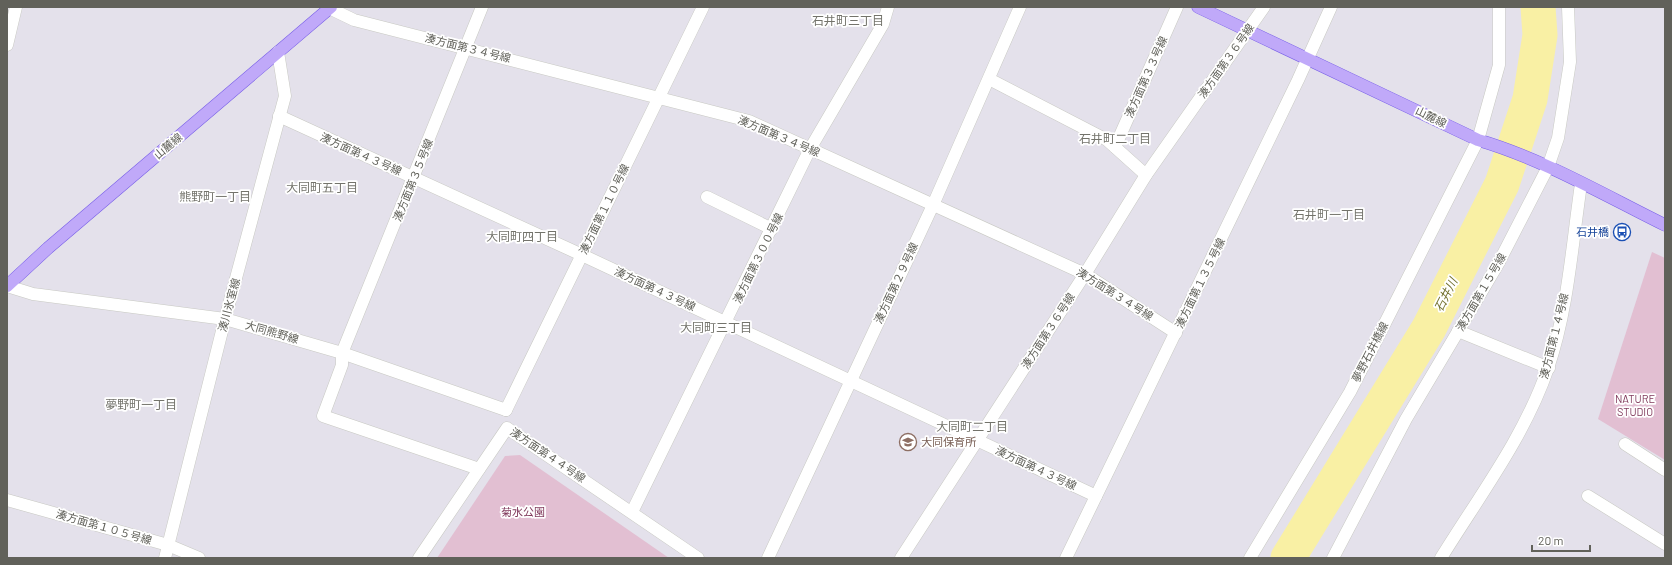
<svg xmlns="http://www.w3.org/2000/svg" width="1672" height="565" font-family="Barlow,'Noto Sans JP',sans-serif">
<rect width="100%" height="100%" fill="#e4e1eb"/>
<!-- green -->
<g fill="#e2bfd2">
<path d="M1652,252L1665,258V460L1598,419Z"/>
<path d="M520,455L669,558H437L505,456Z"/>
</g>
<g fill="none" stroke-linecap="round" stroke-linejoin="round">
<!-- river -->
<path stroke="#f9f0a4" stroke-width="35" d="M1288,558L1429,328L1502,184L1530,99L1540,35L1538,7"/>
<!-- minor casing -->
<g stroke="#c8c9c3" stroke-width="13">
<g id="minor">
<path d="M327,7L354,20L749,121L1085,274L1176,333"/>
<path d="M7,45L16,7"/>
<path d="M989,79L1107,140L1146,175"/>
<path d="M279,116L582,255L1096,496"/>
<path d="M1115,147L1177,7"/>
<path d="M707,197L772,229"/>
<path d="M7,286L33,294L225,319L342,353L506,410"/>
<path d="M1458,331L1549,368"/>
<path d="M506,410L703,7"/>
<path d="M1625,444L1665,470"/>
<path d="M479,469L323,416L342,365V353L482,7"/>
<path d="M1588,496L1665,544"/>
<path d="M7,500L168,545L199,558"/>
<path d="M632,512L810,149L883,24L888,7"/>
<path d="M165,558L225,319L285,96L278,52"/>
<path d="M419,558L507,428L698,558"/>
<path d="M768,558L933,205L1020,7"/>
<path d="M901,558L1085,274L1146,175L1264,7"/>
<path d="M1066,558L1298,80L1331,7"/>
<path d="M1250,558L1350,392L1478,140L1499,65V7"/>
<path d="M1333,558L1406,419L1498,264L1548,167L1558,138L1570,62L1568,7"/>
<path d="M1441,558C1478,498 1525,436 1548,368C1568,310 1572,245 1581,184"/>
</g>
</g>
<!-- major casing -->
<g stroke="#775fe7" stroke-width="13">
<g id="major">
<path d="M1198,7L1478,140C1543,159 1604,195 1665,225"/>
<path d="M7,286L48,248L331,7"/>
</g>
</g>
<!-- minor -->
<use href="#minor" stroke="#fff" stroke-width="12"/>
<!-- major -->
<use href="#major" stroke="#c0a9f9" stroke-width="12"/>
</g>
<!-- icons -->
<defs>
<g id="bus-ring" transform="scale(0.9)"><circle r="9.5" fill="#fff" stroke="#1a4fb4" stroke-width="1.5"/><path d="M-5-6H5V4H4V6H2V4H-2V6H-4V4H-5ZM-3.5-4V0h7V-4ZM-3.5 1.2v1.5H-2V1.2ZM2 1.2v1.5H3.5V1.2Z" fill="#1a4fb4"/></g>
<g id="school-ring" transform="scale(0.9)"><circle r="9.5" fill="#fff" stroke="#8d6e63" stroke-width="1.5"/><path d="M0-5L7-2L0 1L-7-2ZM-4 1L0 2.5L4 1V4Q0 6-4 4Z" fill="#8d6e63"/></g>
</defs>
<g fill-rule="evenodd">
<use href="#bus-ring" x="1622" y="232"/>
<use href="#school-ring" x="908" y="442"/>
</g>
<g text-anchor="middle" stroke-width="3.5" stroke-linejoin="round" paint-order="stroke">
<!-- street labels -->
<g font-size="11" fill="#61615a" stroke="#fff">
<text transform="translate(468 48) rotate(14)" y="4">湊方面第３４号線</text>
<text transform="translate(1226 61) rotate(-55)" y="4">湊方面第３６号線</text>
<text transform="translate(1146 77) rotate(-66)" y="4">湊方面第３３号線</text>
<text transform="translate(1431 117) rotate(26)" y="4">山麓線</text>
<text transform="translate(779 136) rotate(23)" y="4">湊方面第３４号線</text>
<text transform="translate(168 146) rotate(-40)" y="4">山麓線</text>
<text transform="translate(361 154) rotate(24)" y="4">湊方面第４３号線</text>
<text transform="translate(413 180) rotate(-68)" y="4">湊方面第３５号線</text>
<text transform="translate(604 209) rotate(-64)" y="4">湊方面第１１０号線</text>
<text transform="translate(758 258) rotate(-64)" y="4">湊方面第３００号線</text>
<text transform="translate(896 283) rotate(-65)" y="4">湊方面第２９号線</text>
<text transform="translate(1200 283) rotate(-64)" y="4">湊方面第１３５号線</text>
<text transform="translate(655 289) rotate(25)" y="4">湊方面第４３号線</text>
<text transform="translate(1481 292) rotate(-60)" y="4">湊方面第１５号線</text>
<text transform="translate(1115 294) rotate(32)" y="4">湊方面第３４号線</text>
<text transform="translate(229 305) rotate(-75)" y="4">湊川氷室線</text>
<text transform="translate(1048 331) rotate(-57)" y="4">湊方面第３６号線</text>
<text transform="translate(272 332) rotate(16)" y="4">大同熊野線</text>
<text transform="translate(1554 336) rotate(-76)" y="4">湊方面第１４号線</text>
<text transform="translate(1370 352) rotate(-63)" y="4">夢野石井橋線</text>
<text transform="translate(548 455) rotate(34)" y="4">湊方面第４４号線</text>
<text transform="translate(1036 468) rotate(25)" y="4">湊方面第４３号線</text>
<text transform="translate(104 527) rotate(16)" y="4">湊方面第１０５号線</text>
</g>
<!-- transit labels -->
<g font-size="11" fill="#164399" stroke="#fff" text-anchor="end">
<text x="1609" y="236">石井橋</text>
</g>
<!-- park labels -->
<g font-size="11" fill="#803a5c" stroke="#fff">
<text x="1635" y="403">NATURE<tspan x="1635" dy="13">STUDIO</tspan></text>
<text x="523" y="516">菊水公園</text>
</g>
<!-- education labels -->
<g font-size="11" fill="#785e54" stroke="#fff" text-anchor="start">
<text x="921" y="446">大同保育所</text>
</g>
<!-- neighbourhood labels -->
<g font-size="12" fill="#73736b" stroke="#fff">
<text x="848" y="25">石井町三丁目</text>
<text x="1115" y="143">石井町二丁目</text>
<text x="322" y="192">大同町五丁目</text>
<text x="215" y="201">熊野町一丁目</text>
<text x="1329" y="219">石井町一丁目</text>
<text x="522" y="241">大同町四丁目</text>
<text x="716" y="332">大同町三丁目</text>
<text x="141" y="409">夢野町一丁目</text>
<text x="972" y="431">大同町二丁目</text>
</g>
<!-- water labels -->
<g font-size="12" font-style="italic" fill="#767433" stroke="#fff">
<text transform="translate(1446 295) rotate(-63)" y="4">石井川</text>
</g>
</g>
<!-- border -->
<rect width="1672" height="565" fill="none" stroke="#61615a" stroke-width="16"/>
<!-- scale -->
<path d="M1532 545v6h58v-6" fill="none" stroke="#61615a" stroke-width="2"/>
<text x="1538" y="545" font-size="12" fill="#61615a" stroke="#ffffff" stroke-width="3" paint-order="stroke">20 m</text>
</svg>
